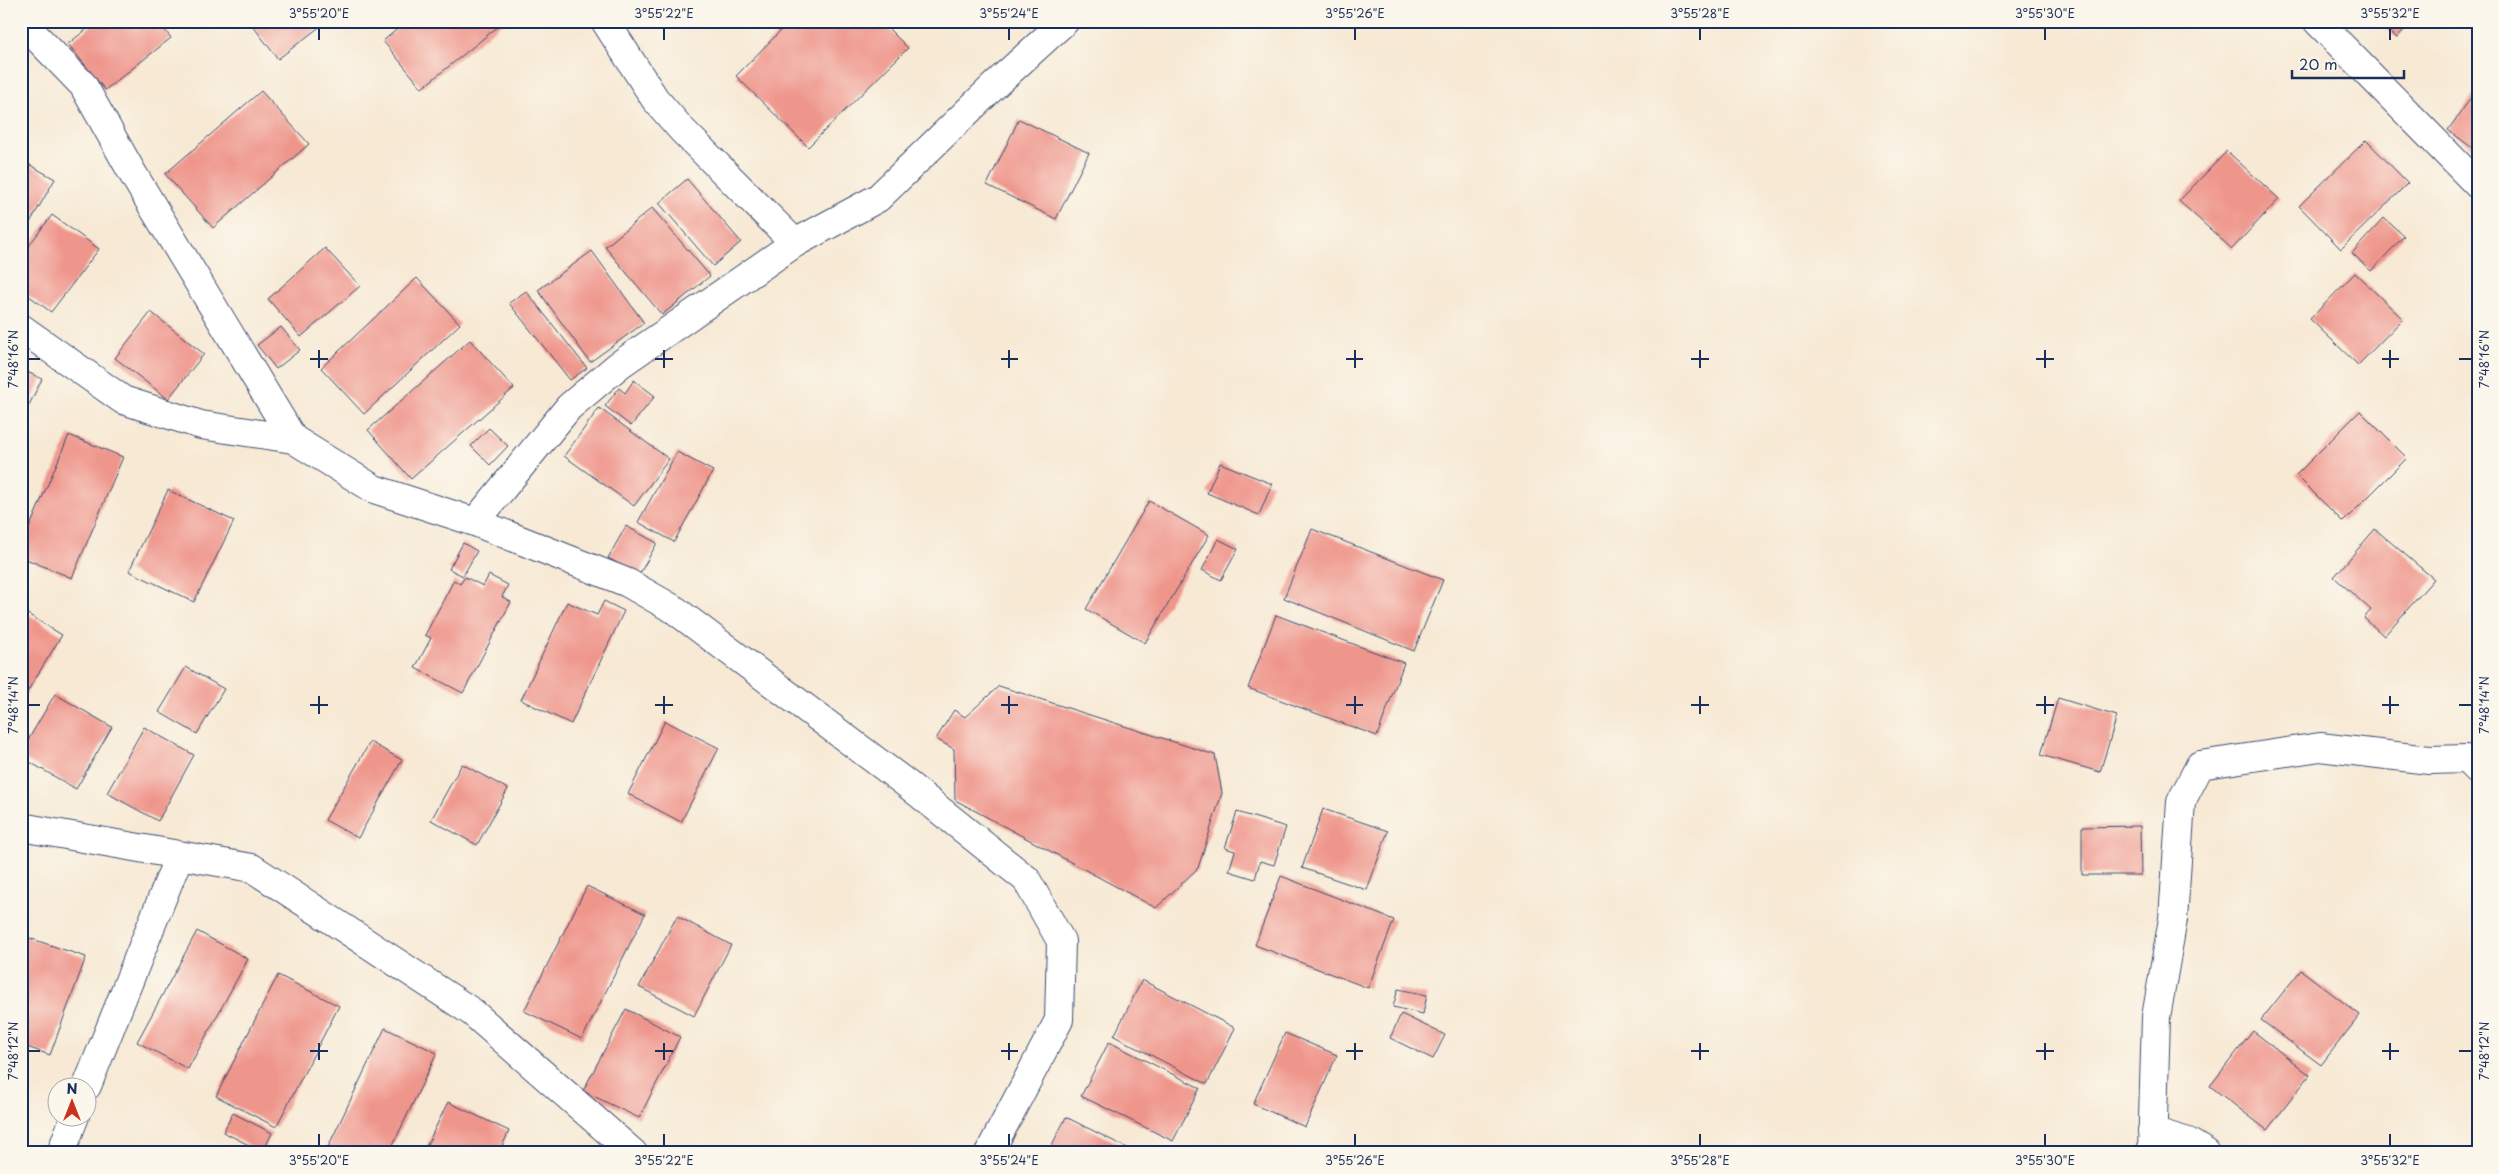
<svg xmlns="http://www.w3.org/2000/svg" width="2499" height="1174" viewBox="0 0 2499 1174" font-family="'Playpen Sans',sans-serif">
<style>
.building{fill:#ef968c}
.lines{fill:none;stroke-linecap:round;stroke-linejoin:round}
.street-casing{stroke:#3c4b70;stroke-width:30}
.street{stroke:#fff;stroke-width:28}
.ticks{fill:none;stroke:#1b2f5e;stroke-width:2}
.neatline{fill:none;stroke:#1b2f5e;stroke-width:2}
.ticks-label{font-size:12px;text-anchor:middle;fill:#1b2f5e}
</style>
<rect width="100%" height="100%" fill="#fbf7ec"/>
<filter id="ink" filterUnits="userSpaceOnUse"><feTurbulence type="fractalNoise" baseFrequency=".02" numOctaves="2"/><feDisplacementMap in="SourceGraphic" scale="10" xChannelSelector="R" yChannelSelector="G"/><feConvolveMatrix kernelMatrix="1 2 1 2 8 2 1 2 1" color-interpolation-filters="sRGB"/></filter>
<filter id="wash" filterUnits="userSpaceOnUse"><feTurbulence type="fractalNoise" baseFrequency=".0096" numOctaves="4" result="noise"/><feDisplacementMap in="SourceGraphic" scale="20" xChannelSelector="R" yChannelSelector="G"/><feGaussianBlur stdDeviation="1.12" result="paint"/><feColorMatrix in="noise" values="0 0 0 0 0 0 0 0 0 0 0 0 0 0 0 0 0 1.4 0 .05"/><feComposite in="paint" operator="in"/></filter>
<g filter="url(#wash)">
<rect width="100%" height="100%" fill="#f7e9d4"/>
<g id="blocks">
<g class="building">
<path d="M97,21H158L171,38L105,90L68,44Z"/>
<path d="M249,21H319L322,25L278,59Z"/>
<path d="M407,21H505L422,88L383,41Z"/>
<path d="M790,21H881L908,48L808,147L736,76Z"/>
<path d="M2378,21H2411L2397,38Z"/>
<path d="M2478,88V152L2448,130Z"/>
<path d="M261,91L309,144L213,228L165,174Z"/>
<path d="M1019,119L1089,153L1056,219L987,185Z"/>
<path d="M2366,140L2408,183L2341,249L2299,206Z"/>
<path d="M2227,151L2279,199L2232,249L2179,201Z"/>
<path d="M21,160L55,179L21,238Z"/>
<path d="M687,179L741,242L713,266L659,203Z"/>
<path d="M652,208L710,276L662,315L605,247Z"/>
<path d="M52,215L99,249L51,312L21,290V256Z"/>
<path d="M2384,218L2404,236L2371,271L2352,253Z"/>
<path d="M325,248L360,286L301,337L268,299Z"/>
<path d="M592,251L644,323L590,362L538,290Z"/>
<path d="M2355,273L2403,319L2358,365L2310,319Z"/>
<path d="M417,278L460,324L364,414L321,368Z"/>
<path d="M526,291L587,368L570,380L509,303Z"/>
<path d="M151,312L204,354L168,399L115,358Z"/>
<path d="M281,327L300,350L276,369L257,345Z"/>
<path d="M470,340L514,388L411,479L368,430Z"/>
<path d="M21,369L42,379L28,407L21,404Z"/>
<path d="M634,380L655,396L631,426L605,406L619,388L625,393Z"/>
<path d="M599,408L669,459L634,506L564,456Z"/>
<path d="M2360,411L2407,458L2343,522L2296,475Z"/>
<path d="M489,428L508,446L490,465L471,446Z"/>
<path d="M69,435L123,457L72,578L21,557V547Z"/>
<path d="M677,452L713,471L674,542L638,522Z"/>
<path d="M1220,463L1272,484L1259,515L1207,493Z"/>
<path d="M168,490L234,521L194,602L129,571Z"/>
<path d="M1149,501L1209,535L1145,643L1086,609Z"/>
<path d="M626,526L657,543L639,575L608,558Z"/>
<path d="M1312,529L1443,580L1414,651L1284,598Z"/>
<path d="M2375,529L2434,579L2384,636L2364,618L2371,610L2334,577Z"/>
<path d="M1218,539L1238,549L1221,580L1202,570Z"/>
<path d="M463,543L477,551L463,576L449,569Z"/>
<path d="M489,575L508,585L502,597L511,602L463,693L415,668L431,638L425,635L454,580L460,584L465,577L483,586Z"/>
<path d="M604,601L624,611L571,724L521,700L567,602L597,615Z"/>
<path d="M21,610L62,635L21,702Z"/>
<path d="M1276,615L1404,663L1377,736L1248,688Z"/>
<path d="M186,667L224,689L197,734L159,712Z"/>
<path d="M999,686L1215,755L1222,793L1198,868L1156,908L955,800L954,749L936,739L954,710L965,717Z"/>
<path d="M55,694L112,727L76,789L21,757V752Z"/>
<path d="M2058,698L2117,716L2100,772L2041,755Z"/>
<path d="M665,721L719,748L681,822L628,794Z"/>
<path d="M144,727L194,755L158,821L107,793Z"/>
<path d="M370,742L402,760L358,838L325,820Z"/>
<path d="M462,764L508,789L477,845L431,820Z"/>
<path d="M1323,809L1388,831L1367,890L1302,868Z"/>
<path d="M1237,812L1286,827L1274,865L1260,861L1255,879L1229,871L1235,851L1225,848Z"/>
<path d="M2140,826L2141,875H2082V827Z"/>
<path d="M1281,876L1394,920L1368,988L1255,945Z"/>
<path d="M587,886L645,914L582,1039L524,1011Z"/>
<path d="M677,916L731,945L694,1016L639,987Z"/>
<path d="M197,931L248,959L188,1069L137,1042Z"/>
<path d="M23,936L86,957L50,1055L21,1045V942Z"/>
<path d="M2301,970L2360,1015L2321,1065L2261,1020Z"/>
<path d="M278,975L339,1006L276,1127L216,1096Z"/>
<path d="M1142,980L1235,1028L1207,1084L1114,1036Z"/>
<path d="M1398,989L1427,995L1423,1014L1393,1007Z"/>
<path d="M626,1009L680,1037L639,1118L583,1091Z"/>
<path d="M1401,1014L1445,1035L1433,1059L1390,1038Z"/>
<path d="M385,1028L437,1053L389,1153H340L328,1147Z"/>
<path d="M2253,1031L2310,1075L2267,1130L2210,1086Z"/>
<path d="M1285,1033L1337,1055L1305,1127L1253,1104Z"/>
<path d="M1109,1042L1200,1088L1173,1141L1081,1096Z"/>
<path d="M448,1102L509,1131L499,1153H423Z"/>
<path d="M233,1113L272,1133L263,1152L223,1132Z"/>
<path d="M1066,1117L1137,1153H1048Z"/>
</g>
</g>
</g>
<g filter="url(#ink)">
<use href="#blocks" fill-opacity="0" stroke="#3c4b70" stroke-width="1"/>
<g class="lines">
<g class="street-casing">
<g id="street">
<path d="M21,21L83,85L133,174L293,439"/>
<path d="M605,21L655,99L682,130L795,243"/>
<path d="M2317,21L2478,185"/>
<path d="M21,328L123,400L201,425L293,439L374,489L475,522L628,583L675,610L907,784L1026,879L1061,941L1059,1020L989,1153"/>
<path d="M475,522L569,407L619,365L795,243L878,198L997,83L1065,21"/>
<path d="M21,827L252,868L472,1012L633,1153"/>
<path d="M87,1086L179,856"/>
<path d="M2152,1131L2188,1142L2206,1153"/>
<path d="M61,1153L75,1116"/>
<path d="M2152,1153L2156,1017L2173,919L2181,802L2200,765L2320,747L2429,760L2466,759L2478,771"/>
</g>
</g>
<use href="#street" class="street"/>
</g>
</g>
<path class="ticks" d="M319,28V40M664,28V40M1009,28V40M1355,28V40M1700,28V40M2045,28V40M2390,28V40M319,350V368M664,350V368M1009,350V368M1355,350V368M1700,350V368M2045,350V368M2390,350V368M28,359H40M310,359H328M655,359H673M1001,359H1018M1346,359H1363M1691,359H1709M2036,359H2054M2382,359H2399M2459,359H2472M319,696V714M664,696V714M1009,696V714M1355,696V714M1700,696V714M2045,696V714M2390,696V714M28,705H40M310,705H328M655,705H673M1001,705H1018M1346,705H1363M1691,705H1709M2036,705H2054M2382,705H2399M2459,705H2472M319,1043V1060M664,1043V1060M1009,1043V1060M1355,1043V1060M1700,1043V1060M2045,1043V1060M2390,1043V1060M28,1051H40M310,1051H328M655,1051H673M1001,1051H1018M1346,1051H1363M1691,1051H1709M2036,1051H2054M2382,1051H2399M2459,1051H2472M319,1134V1146M664,1134V1146M1009,1134V1146M1355,1134V1146M1700,1134V1146M2045,1134V1146M2390,1134V1146"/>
<rect width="2499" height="1174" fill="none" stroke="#fbf7ec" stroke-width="55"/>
<g transform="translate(72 1102)"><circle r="24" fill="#fbf7ec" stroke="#a1a7b3"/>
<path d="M0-4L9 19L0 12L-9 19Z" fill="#c8321e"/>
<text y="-8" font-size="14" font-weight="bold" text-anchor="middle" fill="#1b2f5e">N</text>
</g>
<path d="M2292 70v8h112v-8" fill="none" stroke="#1b2f5e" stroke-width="2.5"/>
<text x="2299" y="70" font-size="15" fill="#1b2f5e" stroke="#fbf7ec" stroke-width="4" paint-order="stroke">20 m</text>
<rect x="28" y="28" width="2444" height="1118" class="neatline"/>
<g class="ticks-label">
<text x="319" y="18">3°55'20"E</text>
<text x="664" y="18">3°55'22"E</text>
<text x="1009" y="18">3°55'24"E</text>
<text x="1355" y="18">3°55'26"E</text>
<text x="1700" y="18">3°55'28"E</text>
<text x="2045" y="18">3°55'30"E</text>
<text x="2390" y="18">3°55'32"E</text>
<text transform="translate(14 359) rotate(-90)" y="4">7°48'16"N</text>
<text transform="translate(2485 359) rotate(-90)" y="4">7°48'16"N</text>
<text transform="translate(14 705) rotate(-90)" y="4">7°48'14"N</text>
<text transform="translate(2485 705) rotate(-90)" y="4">7°48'14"N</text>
<text transform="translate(14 1051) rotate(-90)" y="4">7°48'12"N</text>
<text transform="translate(2485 1051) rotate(-90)" y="4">7°48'12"N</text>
<text x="319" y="1165">3°55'20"E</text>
<text x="664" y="1165">3°55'22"E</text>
<text x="1009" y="1165">3°55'24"E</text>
<text x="1355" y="1165">3°55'26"E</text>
<text x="1700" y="1165">3°55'28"E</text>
<text x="2045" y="1165">3°55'30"E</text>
<text x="2390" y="1165">3°55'32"E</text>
</g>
</svg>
